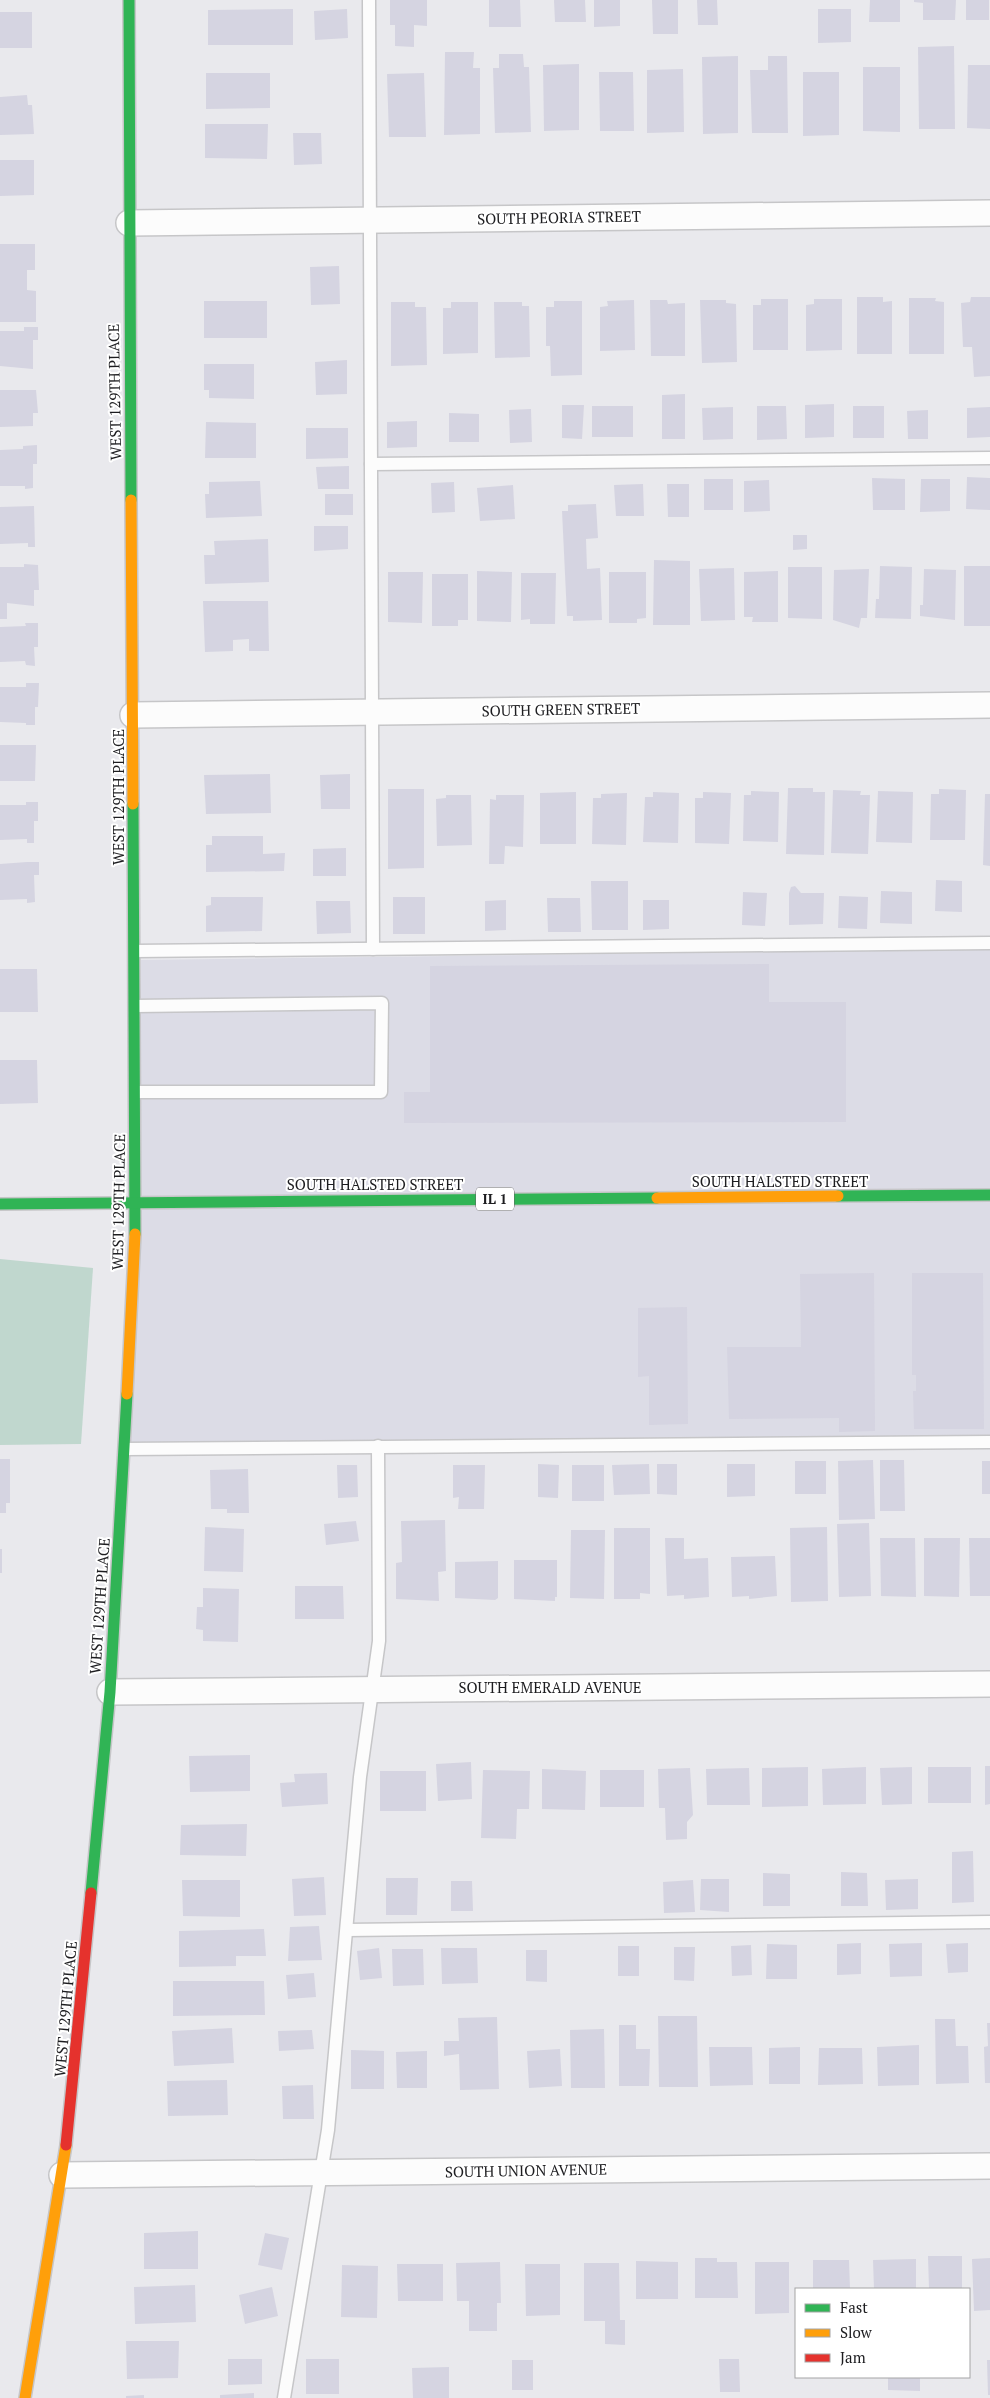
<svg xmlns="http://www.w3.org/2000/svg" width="990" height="2398" viewBox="0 0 990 2398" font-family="'PT Serif',serif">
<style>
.built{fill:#dcdce6}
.green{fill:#c0d7ce}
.building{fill:#d5d4e1}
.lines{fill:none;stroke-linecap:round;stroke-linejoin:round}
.lane-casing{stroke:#c6c6c8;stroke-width:15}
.street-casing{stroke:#c6c6c8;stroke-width:28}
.fast-casing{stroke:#c6c6c8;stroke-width:14}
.slow-casing{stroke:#c6c6c8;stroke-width:14}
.jam-casing{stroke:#c6c6c8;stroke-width:14}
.lane{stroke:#fcfcfc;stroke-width:12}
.street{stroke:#fcfcfc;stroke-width:25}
.fast{stroke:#30b455;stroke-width:11}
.slow{stroke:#ff9f0a;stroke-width:11}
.jam{stroke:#e5322d;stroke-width:11}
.labels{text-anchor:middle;stroke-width:4;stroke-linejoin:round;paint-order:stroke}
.shield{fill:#fff;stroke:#616163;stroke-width:1}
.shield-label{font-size:14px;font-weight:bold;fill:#1d1d20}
.street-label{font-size:15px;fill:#1d1d20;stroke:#fff}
</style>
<rect width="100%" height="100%" fill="#e9e9ed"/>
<path class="built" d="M990,949V1437L129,1444L141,960Z"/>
<path class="green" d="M0,1259L93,1268L81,1444L0,1445Z"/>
<g class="building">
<path d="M390,0H427V26L414,25V47L395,46V25H390Z"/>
<path d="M489,0H520L521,27H489Z"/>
<path d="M554,0H585L586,22H555Z"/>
<path d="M594,0H620V26L594,27Z"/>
<path d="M652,0H678V34H653Z"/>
<path d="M697,0H717L718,25H698Z"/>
<path d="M870,0H900V22H869Z"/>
<path d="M914,0H956L955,20H923V3L914,2Z"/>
<rect x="966" y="0" width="23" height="20"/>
<path d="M293,9V45H208V10Z"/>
<path d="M347,9L348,38L315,40L314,11Z"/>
<path d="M818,9H851V42L818,43Z"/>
<rect x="0" y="12" width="32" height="36"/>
<path d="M954,46L955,129H919L918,47Z"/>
<path d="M445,52H474L473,68H480V134L444,135Z"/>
<path d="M499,54H523L524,67H529L531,132L495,133L493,68H499Z"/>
<path d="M738,56V133L703,134L702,57Z"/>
<path d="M768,56H787L788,133H752L750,70H768Z"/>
<path d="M579,64V130L544,131L543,65Z"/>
<path d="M968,65H990V129L967,128Z"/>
<path d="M863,67H900V132L863,131Z"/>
<path d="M683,69L684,132L647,133V70Z"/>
<path d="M599,72H633L634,131H600Z"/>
<path d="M803,72H839V135L803,136Z"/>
<path d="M206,73H270V108L206,109Z"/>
<path d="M424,73L426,137H389L387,74Z"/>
<path d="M27,95L28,105H32L34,134L0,135V97Z"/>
<path d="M205,124H268L267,159L205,158Z"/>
<path d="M293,133H321L322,164L294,165Z"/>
<path d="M0,160H34V195L0,196Z"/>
<path d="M0,244H35V270H27V290L36,291V322H0Z"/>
<path d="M339,266L340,304L311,305L310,267Z"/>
<path d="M857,297H883V302L892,301V354H857Z"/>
<path d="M971,297H990V376L974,377L972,347H963L961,303L970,302Z"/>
<path d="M909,298H936L935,301L944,302V354H909Z"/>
<path d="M761,299H788V350H753V305H761Z"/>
<path d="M814,299H842V350L806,351V305L814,304Z"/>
<path d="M634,300L635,350L600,351V307L608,306L607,301Z"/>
<path d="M650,300H667L668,304L685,303V356H651Z"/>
<path d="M700,300H726V303L736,304L737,362L702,363Z"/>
<rect x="204" y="301" width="63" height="37"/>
<path d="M554,301H582V375L551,376L550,346H546V307H554Z"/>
<path d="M391,302H415V307H426L427,365L391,366Z"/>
<path d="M451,302H478V353L443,354V308H451Z"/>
<path d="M494,302H522V306H529L530,357L495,358Z"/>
<path d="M24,327H38V340H33V369L0,366V331H24Z"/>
<path d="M347,360V394L316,395L315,362Z"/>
<path d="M204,364H254V399L209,398V390H204Z"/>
<path d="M0,390H36L38,413H33V426L0,427Z"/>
<path d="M685,394V439H662V395Z"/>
<path d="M834,404V437L805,438V405Z"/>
<path d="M562,405H584L582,439L562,438Z"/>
<rect x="592" y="406" width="41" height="31"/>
<path d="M757,406H786L787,439L757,440Z"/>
<rect x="853" y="406" width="31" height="32"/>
<path d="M733,407V439L703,440L702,408Z"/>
<path d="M990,407V437L967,438V408Z"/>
<path d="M531,409L532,442L510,443L509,410Z"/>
<path d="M928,410V439H908L907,411Z"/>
<path d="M449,413L479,414V442H449Z"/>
<path d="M417,421V447L387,448V422Z"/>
<path d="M206,422L256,423V458H205Z"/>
<path d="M306,428H348V458L306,459Z"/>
<path d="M37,445V464H33V488L25,489V486H0V450L23,449V446Z"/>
<path d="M349,466V489H318L316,467Z"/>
<path d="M967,477L990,478V510L966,509Z"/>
<path d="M872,478L905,479V510H873Z"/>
<rect x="704" y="479" width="29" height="31"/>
<path d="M921,479H950V511L920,512Z"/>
<path d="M769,480L770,511L744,512V481Z"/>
<path d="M260,481L262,516L206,518L205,494H209V482Z"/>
<path d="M454,482L455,512L432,513L431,483Z"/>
<path d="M643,484L644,516H616L614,485Z"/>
<path d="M667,484H689V517H668Z"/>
<path d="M513,485L515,519L480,521L477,488Z"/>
<rect x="325" y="494" width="28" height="21"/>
<path d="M596,504L598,538L586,539L587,569L600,568L602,620L573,621V616H567L562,511H568V505Z"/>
<path d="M34,506L35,547H28V543L0,544V507Z"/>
<path d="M314,526H348V549L314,551Z"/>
<path d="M793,535H807V549L793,550Z"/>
<path d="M268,539L269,582L205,584L204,555H215L214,541Z"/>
<path d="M654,560L690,561V625H653Z"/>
<path d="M24,564L38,565L39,590H34V606L7,603V619H0V567H24Z"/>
<path d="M880,566L912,567L911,619L875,618L876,599H879Z"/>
<rect x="964" y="566" width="26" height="60"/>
<path d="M788,567H822V619L788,618Z"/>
<path d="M734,568L735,620L701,621L699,569Z"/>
<path d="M869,569L867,618H861L859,628L833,620L834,570Z"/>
<path d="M924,569L956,570L955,620L920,616V605H923Z"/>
<path d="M477,571L512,572L511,622L477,621Z"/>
<path d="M778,571V622H752L753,617H744V572Z"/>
<path d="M388,572H423L422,623L388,622Z"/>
<path d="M609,572H646V618L637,619V623H609Z"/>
<path d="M521,573H556L555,624H530V619L521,620Z"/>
<path d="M432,574H468V620H458V626H432Z"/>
<path d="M203,601H268L269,651H249V639L233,640V651L205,652Z"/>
<path d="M25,623H38V647H34L35,666L26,665L25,661L0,662V627L26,626Z"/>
<path d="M26,683H39L38,707H35V725H26V723L0,722V687H26Z"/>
<path d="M0,745H36L35,781H0Z"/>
<path d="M270,774L271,813L206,814L204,775Z"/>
<path d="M350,774V809H321L320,775Z"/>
<path d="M788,788H813V792H825L824,855L786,854Z"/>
<path d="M388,789H424V868L388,869Z"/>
<path d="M939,789L966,790L965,840H930L931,794H939Z"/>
<path d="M833,790L861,791L860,795H870L868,854L831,853Z"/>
<path d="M751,791L779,792L778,842L743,841L744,795H751Z"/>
<path d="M878,791L913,792L912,843L876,842Z"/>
<path d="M576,792V844H540V793Z"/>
<path d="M653,792L679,793L678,843L643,842L645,797H653Z"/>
<path d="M703,792L731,793L729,844L695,843V798H703Z"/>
<path d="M627,793L626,845L592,844L593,798H601V794Z"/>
<path d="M985,794H990V866L983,865Z"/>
<path d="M446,795H471L472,845L437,846L436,799L446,798Z"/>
<path d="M496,795H524L523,847L505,846L504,864H489L490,799L496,800Z"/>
<path d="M26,802H38V821H34V843H27V839L0,840V805H26Z"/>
<path d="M212,836H263V854L285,853L284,871L206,872V845H212Z"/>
<path d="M346,848V876H313V849Z"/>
<path d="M27,862H39V875H34L35,902L27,903V899L0,900V864Z"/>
<path d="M936,880L962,881V912L935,911Z"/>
<path d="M591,881H628V930H592Z"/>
<path d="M795,886L801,893H824L823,924L789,925V893L791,887Z"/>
<path d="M881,891L912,892V924L880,923Z"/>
<path d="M743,892L767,893L765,926L742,925Z"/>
<path d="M839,896L868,897L867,929L838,928Z"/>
<path d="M211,897H263L262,931L206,932V906L211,905Z"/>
<rect x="393" y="897" width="32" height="37"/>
<path d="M547,898H580L581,932H548Z"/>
<path d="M506,900V930L485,931V901Z"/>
<path d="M643,900H669V929L643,930Z"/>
<path d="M316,901H350L351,933L317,934Z"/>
<path d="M769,964V1002H846V1122L404,1123V1092H430V966Z"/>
<path d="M0,969H37L38,1012H0Z"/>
<path d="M0,1060H37L38,1103L0,1104Z"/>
<path d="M874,1273L875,1431L839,1432V1418L729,1419L727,1347H801L800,1274Z"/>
<path d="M912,1273H983L984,1429H914L913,1391H916V1375H912Z"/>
<path d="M687,1307L688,1424L649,1425V1376L638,1377V1308Z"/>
<path d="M0,1459H10V1503H6V1513H0Z"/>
<path d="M873,1460L875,1519L839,1520L838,1461Z"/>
<path d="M880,1460H904L905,1511H880Z"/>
<rect x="795" y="1461" width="31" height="33"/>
<rect x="982" y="1461" width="8" height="33"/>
<path d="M538,1464L559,1465L558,1498L538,1497Z"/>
<path d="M649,1464L650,1494L614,1495L612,1465Z"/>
<path d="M657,1464H677V1495L657,1494Z"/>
<path d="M727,1464H755V1496L727,1497Z"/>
<path d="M337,1465H357L358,1497L338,1498Z"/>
<path d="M453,1465H485L484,1509H458L459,1497L453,1498Z"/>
<rect x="572" y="1465" width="32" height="36"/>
<path d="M248,1469L249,1513H227V1509H211L210,1470Z"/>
<path d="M445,1520L446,1571L438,1572L439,1601L396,1599V1563L402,1562L401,1521Z"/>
<path d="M356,1521L359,1541L326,1545L324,1524Z"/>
<path d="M869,1523L871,1596L839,1597L837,1524Z"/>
<path d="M205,1527L244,1529L243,1572L204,1571Z"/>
<path d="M827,1527L828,1601L791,1602L790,1528Z"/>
<path d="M614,1528H650V1594L640,1593V1599H614Z"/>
<path d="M571,1530H605L604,1599L570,1598Z"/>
<path d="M665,1538H684V1559L708,1558L709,1597L684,1599V1595L667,1596Z"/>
<path d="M880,1538H915L916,1597L881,1596Z"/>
<path d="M924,1538H960L959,1597L924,1596Z"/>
<path d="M969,1538H990V1596H970Z"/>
<rect x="0" y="1549" width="2" height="24"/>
<path d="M775,1556L777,1596L749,1599V1596L732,1597L731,1557Z"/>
<path d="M514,1560H557V1597H555V1601L514,1599Z"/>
<path d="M498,1561V1598L495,1600L455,1598V1562Z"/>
<path d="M295,1586H343L344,1619H295Z"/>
<path d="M203,1588L239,1589L238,1642L203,1641V1630L196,1629L197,1607H203Z"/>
<path d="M250,1755V1791L190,1792L189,1756Z"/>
<path d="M471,1762L472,1799L438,1801L436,1764Z"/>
<path d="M985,1766H990V1804L985,1805Z"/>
<path d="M808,1767V1806L762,1807V1768Z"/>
<path d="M866,1767V1804L823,1805L822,1769Z"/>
<path d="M912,1767V1804L882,1805L880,1768Z"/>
<rect x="928" y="1767" width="43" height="36"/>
<path d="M690,1768L693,1815L687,1822V1839L666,1840L665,1808H659L658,1769Z"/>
<path d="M749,1768L750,1805H707L706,1769Z"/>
<path d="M542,1769L586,1771L585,1810L542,1809Z"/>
<path d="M483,1770L530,1771L529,1809H517L516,1839L481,1838Z"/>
<rect x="600" y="1770" width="44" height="37"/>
<rect x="380" y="1771" width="46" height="40"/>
<path d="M327,1773L328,1804L282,1807L280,1783L295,1782L294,1774Z"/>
<path d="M247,1824L246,1856L180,1855L181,1825Z"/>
<path d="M973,1851L974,1902L952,1903V1852Z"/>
<path d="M841,1872L867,1873L868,1906H841Z"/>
<path d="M763,1873L790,1874V1906H763Z"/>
<path d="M324,1877L326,1915L294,1916L292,1879Z"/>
<path d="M386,1878H418L417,1915H386Z"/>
<path d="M701,1879H729V1912L700,1910Z"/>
<path d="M918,1879V1909L886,1910L885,1880Z"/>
<path d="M182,1880H240V1917L183,1916Z"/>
<path d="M693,1880L695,1912L664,1913L663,1882Z"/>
<path d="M451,1881H472L473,1911H451Z"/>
<path d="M319,1926L322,1960L288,1961L290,1927Z"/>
<path d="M264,1929L266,1956H236V1966L179,1967V1931Z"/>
<path d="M861,1943V1974L837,1975V1944Z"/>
<path d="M922,1943V1976L890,1977L889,1944Z"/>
<path d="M968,1943V1972L948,1973L946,1944Z"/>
<path d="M767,1944L797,1945V1979H766Z"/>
<path d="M751,1945L752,1975L732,1976L731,1946Z"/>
<rect x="618" y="1946" width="21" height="30"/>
<path d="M674,1947H695L694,1981L674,1980Z"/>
<path d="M379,1948L382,1978L360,1980L357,1951Z"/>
<path d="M441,1948H477L478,1983L442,1984Z"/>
<path d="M392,1949H423L424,1985L393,1986Z"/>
<path d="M526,1950H547V1982L526,1981Z"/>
<path d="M314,1973L316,1997L288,1999L286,1975Z"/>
<path d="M173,1981H264L265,2015L173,2016Z"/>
<path d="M658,2016H697L698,2087H659Z"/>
<path d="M497,2017L499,2089L460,2090L459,2054L444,2056V2041H459L458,2018Z"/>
<path d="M935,2019H955L956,2046H968L969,2083L936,2084Z"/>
<path d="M987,2023H990V2083H985L984,2047L988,2046Z"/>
<path d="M619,2025H636V2049H650L649,2086H619Z"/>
<path d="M232,2028L234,2063L174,2066L172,2031Z"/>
<path d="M604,2029L605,2088H571L570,2030Z"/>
<path d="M312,2030L314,2049L279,2051L278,2031Z"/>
<path d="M919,2045V2085L878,2086L877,2047Z"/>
<path d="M709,2047H752L753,2085L710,2086Z"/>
<path d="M800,2047V2084H769V2048Z"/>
<path d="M819,2048H862L863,2084L818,2085Z"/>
<path d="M560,2049L562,2086L529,2088L527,2051Z"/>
<path d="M351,2050L384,2051V2089H351Z"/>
<path d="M427,2051V2088H397L396,2052Z"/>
<path d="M227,2080L228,2115L168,2116L167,2081Z"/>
<path d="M313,2085L314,2119H283L282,2086Z"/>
<path d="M198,2231V2269H144V2233Z"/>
<path d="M265,2233L289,2238L282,2270L258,2265Z"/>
<path d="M928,2256H962V2289H929Z"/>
<path d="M695,2258H717V2262H737L738,2298H695Z"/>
<path d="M990,2258V2310L974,2311L972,2259Z"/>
<path d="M916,2259V2289H874L873,2260Z"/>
<path d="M813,2260H849L850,2289H813Z"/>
<path d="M636,2261L678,2262V2299H636Z"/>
<path d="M500,2262L501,2303H497V2331H469V2301H457L456,2263Z"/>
<path d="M755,2262H789V2313L755,2314Z"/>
<path d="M584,2263H619L620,2320H625V2345L605,2344V2321H584Z"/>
<path d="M397,2264H443V2301H398Z"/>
<path d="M525,2264H560V2315L526,2316Z"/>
<path d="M342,2265L378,2266L377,2318L341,2317Z"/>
<path d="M195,2285L196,2322L135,2324L134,2287Z"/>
<path d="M272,2287L278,2316L245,2324L239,2295Z"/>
<path d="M126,2341H179L178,2378L127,2379Z"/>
<path d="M228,2359H262V2384L228,2385Z"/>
<rect x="306" y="2359" width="33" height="35"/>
<path d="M719,2359H739L740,2392H720Z"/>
<rect x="512" y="2360" width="21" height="30"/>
<path d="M987,2360H990V2395H988Z"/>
<path d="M449,2367V2398H413L412,2368Z"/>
<path d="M888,2377H920V2391L888,2390Z"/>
<path d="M254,2393V2398H220V2395Z"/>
<path d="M144,2395V2398H126V2396Z"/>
</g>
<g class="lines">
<g class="lane-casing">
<g id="lane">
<path d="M369,0L373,949"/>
<path d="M371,464L990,458"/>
<path d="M135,951L990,943"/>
<path d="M135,1006L382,1003L381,1092H136"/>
<path d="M125,1449L990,1442"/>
<path d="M347,1930L990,1922"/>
<path d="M284,2398L328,2130L360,1777L379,1641L378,1446"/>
</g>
</g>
<g class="street-casing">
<g id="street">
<path d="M129,223L990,213"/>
<path d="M133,715L990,705"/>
<path d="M110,1692L990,1684"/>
<path d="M62,2175L990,2166"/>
</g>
</g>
<g class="fast-casing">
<g id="fast">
<path d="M129,0L131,500"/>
<path d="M133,804L135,1234"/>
<path d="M838,1196L990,1195"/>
<path d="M0,1204L657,1198"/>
<path d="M91,1893L110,1692L127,1394"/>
</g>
</g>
<g class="slow-casing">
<g id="slow">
<path d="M131,500L133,804"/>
<path d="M657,1198L838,1196"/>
<path d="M127,1394L135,1234"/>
<path d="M25,2398L66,2145"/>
</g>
</g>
<g class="jam-casing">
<path id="jam" d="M66,2145L91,1893"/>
</g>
<use href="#lane" class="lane"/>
<use href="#street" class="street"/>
<use href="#fast" class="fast"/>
<use href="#slow" class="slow"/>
<use href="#jam" class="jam"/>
</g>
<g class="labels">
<rect class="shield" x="476" y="1187.5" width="38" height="23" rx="4"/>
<g class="shield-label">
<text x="495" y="1204">IL 1</text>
</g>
<g class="street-label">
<text transform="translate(559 218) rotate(-1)" y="5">SOUTH PEORIA STREET</text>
<text transform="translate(115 392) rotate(-91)" y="5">WEST 129TH PLACE</text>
<text transform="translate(561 710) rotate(-1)" y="5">SOUTH GREEN STREET</text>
<text transform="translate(119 797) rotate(-90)" y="5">WEST 129TH PLACE</text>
<text x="780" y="1187">SOUTH HALSTED STREET</text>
<text x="375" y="1190">SOUTH HALSTED STREET</text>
<text transform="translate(119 1202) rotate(-89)" y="5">WEST 129TH PLACE</text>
<text transform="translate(100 1606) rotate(-86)" y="5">WEST 129TH PLACE</text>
<text x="550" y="1693">SOUTH EMERALD AVENUE</text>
<text transform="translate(66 2009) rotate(-85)" y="5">WEST 129TH PLACE</text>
<text transform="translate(526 2171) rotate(-1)" y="5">SOUTH UNION AVENUE</text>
</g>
</g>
<rect x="795" y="2288" width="175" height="90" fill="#ffffff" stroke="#a5a5a6"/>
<rect x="805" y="2304" width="25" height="8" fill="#30b455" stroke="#a5a5a6"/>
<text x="840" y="2313" font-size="15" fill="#1d1d20">Fast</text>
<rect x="805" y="2329" width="25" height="8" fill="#ff9f0a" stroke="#a5a5a6"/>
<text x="840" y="2338" font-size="15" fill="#1d1d20">Slow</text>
<rect x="805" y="2354" width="25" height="8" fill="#e5322d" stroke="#a5a5a6"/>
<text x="840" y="2363" font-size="15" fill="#1d1d20">Jam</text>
</svg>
